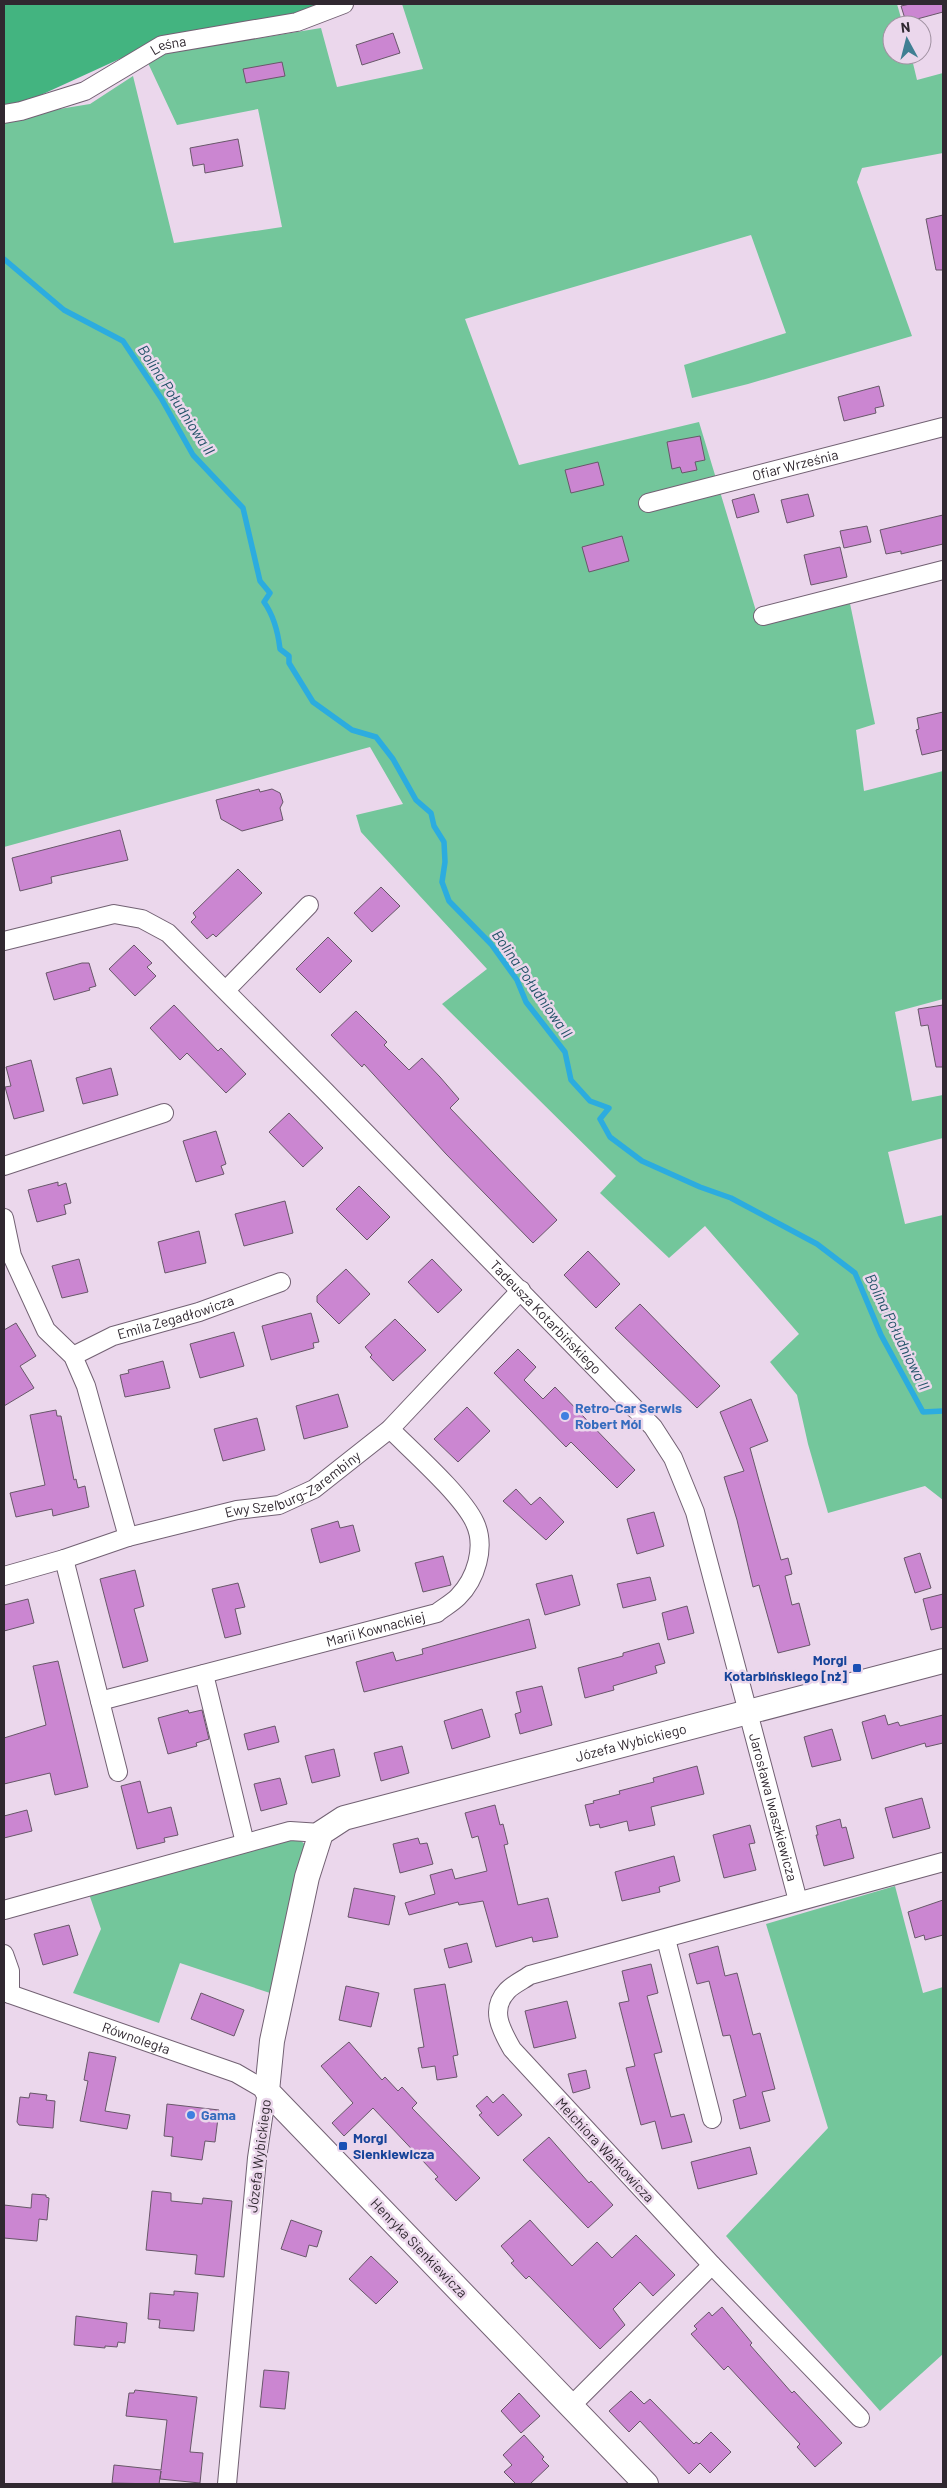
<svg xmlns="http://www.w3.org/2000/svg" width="947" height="2488" viewBox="0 0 947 2488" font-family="Barlow,sans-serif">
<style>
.green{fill:#73c69b}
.forest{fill:#43b480}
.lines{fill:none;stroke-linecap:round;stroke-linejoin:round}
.stream{stroke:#2cacdf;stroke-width:5.5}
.building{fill:#cb86d1;stroke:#685769}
.street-casing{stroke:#726173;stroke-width:20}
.secondary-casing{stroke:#726173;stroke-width:26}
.street{stroke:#fff;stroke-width:18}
.secondary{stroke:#fff;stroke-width:24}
.shop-dot{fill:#3f7fe0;stroke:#ebd7ec;stroke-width:2}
.transit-dot{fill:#1a4fb4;stroke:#ebd7ec;stroke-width:2}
.labels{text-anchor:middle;stroke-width:5;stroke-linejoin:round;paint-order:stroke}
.street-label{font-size:14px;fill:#302830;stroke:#ebd7ec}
.shop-label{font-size:14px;font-weight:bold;fill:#366cbe;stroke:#ebd7ec;text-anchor:start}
.transit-label{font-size:14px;font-weight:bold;fill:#164399;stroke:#ebd7ec;text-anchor:end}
.water-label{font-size:15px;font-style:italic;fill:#225368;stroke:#ebd7ec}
</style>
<rect width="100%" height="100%" fill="#ebd7ec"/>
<g class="green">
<path d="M402,4H897L903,25H892V55H911L917,80L943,73V153L862,168L857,182L912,336L748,384L692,398L684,365L786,333L751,235L465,319L519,465L699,422L756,611L847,589L875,724L856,730L864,791L943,771V999L895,1012L912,1101L943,1095V1138L888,1152L905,1224L943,1215V1500L925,1486L828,1513L808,1444L797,1395L770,1362L799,1334L705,1226L669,1258L600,1193L616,1176L442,1004L487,969L361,832L356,815L403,804L370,747L4,847V118L90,104L133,76L174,243L282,227L258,109L177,125L148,63L167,53L321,28L337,87L423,69Z"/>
<path d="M295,1836L307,1846L270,1993L180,1963L159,2023L73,1993L101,1929L88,1891Z"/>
<path d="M895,1886L923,1993L943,1987V2354L880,2411L726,2236L828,2128L766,1924Z"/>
</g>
<path class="forest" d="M4,4H326L298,15L161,40L19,105L4,108Z"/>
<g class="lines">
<path class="stream" d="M4,259L64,310L123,341L161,398L193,455L243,508L260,581L270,593L264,602C274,616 278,632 280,649L289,656V663L313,702L352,730L376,737L393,759L416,800L431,813L434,826L444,842L445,862L442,882L449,901L491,944L517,980L526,1002L565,1052L571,1080L590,1101L609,1108L600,1119L610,1137L642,1161L700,1187L731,1198L817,1244L855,1273L881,1335L923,1412L943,1411"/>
</g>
<g class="building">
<path d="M910,4H943V12L906,22L901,6Z"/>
<path d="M393,33L400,53L362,65L356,45Z"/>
<path d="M282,62L285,76L246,83L243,69Z"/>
<path d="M238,139L243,166L205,173L204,164L193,166L190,148Z"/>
<path d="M943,215V270H936L926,219Z"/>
<path d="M879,386L884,406L875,408L876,413L844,421L838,397Z"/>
<path d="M700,436L705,460L695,462L697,470L682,473L680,467L672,469L667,442Z"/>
<path d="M598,462L604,485L571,493L565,470Z"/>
<path d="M754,494L759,512L737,518L732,500Z"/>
<path d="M808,494L814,516L787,523L781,500Z"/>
<path d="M943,515V544L901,554V551L886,554L880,530Z"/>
<path d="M867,526L871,542L844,548L840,531Z"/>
<path d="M622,536L629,561L589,572L582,547Z"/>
<path d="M840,547L847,577L811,585L804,555Z"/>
<path d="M943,712V750L922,755L916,730L919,729L917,718Z"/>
<path d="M259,789L260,792L272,789L280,793L283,802L280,808L283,820L242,831L221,819L216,800Z"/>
<path d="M120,830L128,860L51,877L52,883L20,891L12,858Z"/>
<path d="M238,869L262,893L216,937L213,934L207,939L191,922L196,917L193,913Z"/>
<path d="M381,887L400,906L372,932L354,913Z"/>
<path d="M328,937L352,961L320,993L296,969Z"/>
<path d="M134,945L152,963L147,967L156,976L135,996L109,969Z"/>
<path d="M82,963H89L96,986L89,988L90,990L54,1000L46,973Z"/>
<path d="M174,1005L218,1051L221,1048L246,1074L226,1093L187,1053L180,1060L150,1028Z"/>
<path d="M943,1005V1067H936L928,1025L921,1026L918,1009Z"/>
<path d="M356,1011L387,1042L384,1045L409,1070L422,1058L440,1077L459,1099L450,1108L557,1220L533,1243L446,1154L364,1064L362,1067L331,1035Z"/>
<path d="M31,1060L44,1111L14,1119L5,1087L11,1086L6,1067Z"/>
<path d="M111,1068L118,1095L83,1104L76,1078Z"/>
<path d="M289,1113L323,1148L303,1167L269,1132Z"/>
<path d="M216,1131L226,1164L221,1166L224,1174L196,1182L183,1141Z"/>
<path d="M58,1182V1186L66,1183L71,1203L64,1205L66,1214L37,1222L28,1190Z"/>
<path d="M359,1186L390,1217L367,1240L336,1209Z"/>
<path d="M285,1201L293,1233L244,1246L235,1214Z"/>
<path d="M199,1231L206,1263L165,1273L158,1242Z"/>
<path d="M588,1251L620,1284L596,1308L564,1275Z"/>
<path d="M79,1259L88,1292L62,1298L52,1266Z"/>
<path d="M432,1259L462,1290L438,1313L408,1282Z"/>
<path d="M346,1269L370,1294L339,1324L317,1302V1296Z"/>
<path d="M640,1304L720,1386L697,1408L615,1328Z"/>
<path d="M311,1313L319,1342L313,1343L314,1348L271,1360L262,1326Z"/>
<path d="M395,1319L426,1350L393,1381L370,1357L372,1355L365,1347Z"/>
<path d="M16,1323L36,1356L20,1366L34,1388L4,1406V1330Z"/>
<path d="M234,1332L244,1366L200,1378L190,1344Z"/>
<path d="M518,1349L536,1367L524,1380L543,1399L555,1387L635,1470L617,1488L571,1442L566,1447L494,1373Z"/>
<path d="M163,1361L170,1388L125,1397L120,1375L129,1373L128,1370Z"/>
<path d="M338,1394L348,1427L304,1439L296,1406Z"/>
<path d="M751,1399L768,1441L750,1448L781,1560L788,1558L792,1574L785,1576L792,1605L799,1603L810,1645L778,1653L759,1585L753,1587L737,1520L724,1477L744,1471L720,1412Z"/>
<path d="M467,1407L490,1431L458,1462L434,1439Z"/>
<path d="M56,1410L57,1416H61L74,1480L76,1479L78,1488L85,1486L89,1507L53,1516L52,1509L16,1517L10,1493L45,1485L30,1415Z"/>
<path d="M257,1418L265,1450L223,1461L214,1429Z"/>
<path d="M516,1489L531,1505L540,1497L564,1522L546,1540L503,1501Z"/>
<path d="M654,1512L664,1546L637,1554L627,1519Z"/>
<path d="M338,1521L340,1528L353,1525L360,1551L320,1563L311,1529Z"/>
<path d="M920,1553L931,1588L915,1593L904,1558Z"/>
<path d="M443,1556L451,1585L423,1592L415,1563Z"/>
<path d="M135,1570L144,1606L134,1609L148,1661L123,1668L100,1579Z"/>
<path d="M572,1575L580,1605L545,1615L536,1584Z"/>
<path d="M650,1577L656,1600L623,1608L617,1584Z"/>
<path d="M238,1583L245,1607L235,1609L241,1634L225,1638L212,1589Z"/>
<path d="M943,1594V1627L931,1630L923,1599Z"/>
<path d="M28,1599L34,1623L4,1631V1605Z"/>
<path d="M687,1606L694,1633L668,1640L662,1613Z"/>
<path d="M529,1619L536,1648L364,1692L356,1662L393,1652L396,1661L423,1654L422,1649Z"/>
<path d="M659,1643L665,1663L655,1666L657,1673L613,1686L614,1690L585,1698L578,1668L623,1656V1653Z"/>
<path d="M58,1661L88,1787L55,1795L50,1773L4,1784V1738L46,1725L33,1666Z"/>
<path d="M542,1686L552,1725L520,1734L515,1714L521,1712L516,1692Z"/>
<path d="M482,1709L490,1737L452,1749L444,1721Z"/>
<path d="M188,1710L189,1713L202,1710L209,1739L196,1743L197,1746L168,1754L158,1718Z"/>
<path d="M885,1715L888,1725L898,1722L900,1726L943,1715V1743L926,1747L925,1743L872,1759L862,1722Z"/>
<path d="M275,1726L279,1742L248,1750L244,1734Z"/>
<path d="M832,1729L841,1760L812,1767L804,1737Z"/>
<path d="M402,1746L409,1773L381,1781L374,1753Z"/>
<path d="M334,1749L340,1776L312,1783L305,1756Z"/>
<path d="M697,1766L704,1794L651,1807L655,1825L629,1831L627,1821L600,1828L599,1824L590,1826L585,1805L594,1803L593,1801L620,1794L619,1791L654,1782L653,1778Z"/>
<path d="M280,1778L287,1804L261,1811L254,1784Z"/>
<path d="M140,1781L148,1813L171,1807L178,1835L164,1838L165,1842L137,1849L121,1786Z"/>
<path d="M922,1798L930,1828L893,1838L885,1808Z"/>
<path d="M495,1805L500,1825L503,1824L508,1844L504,1845L518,1905L548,1898L558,1937L533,1942L532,1937L496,1947L483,1901L459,1905L458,1902L409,1915L405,1903L435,1894L430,1875L452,1869L455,1879L487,1871L478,1836L472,1838L465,1813Z"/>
<path d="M27,1810L32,1831L4,1838V1816Z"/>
<path d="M840,1819L842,1828L846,1827L854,1858L824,1866L816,1835H818L816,1826Z"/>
<path d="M750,1825L755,1843L749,1844L756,1870L724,1878L713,1835Z"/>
<path d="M418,1838L420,1844L427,1843L433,1864L400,1873L393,1844Z"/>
<path d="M674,1856L680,1881L659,1887L660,1892L622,1901L615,1872Z"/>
<path d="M354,1888L395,1896L389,1925L348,1917Z"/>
<path d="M943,1900V1935L925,1940L924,1935L915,1938L908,1912Z"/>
<path d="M69,1925L78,1955L43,1965L34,1934Z"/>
<path d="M467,1943L472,1962L449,1968L444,1949Z"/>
<path d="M718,1946L725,1976L737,1973L753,2035L760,2033L775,2089L762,2092L770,2121L740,2129L733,2100L746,2096L730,2035L723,2036L709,1981L697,1984L689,1954Z"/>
<path d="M651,1964L658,1993L647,1996L662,2052L654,2054L671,2117L684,2114L692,2142L662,2149L655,2121L641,2125L626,2068L635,2066L619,2003L629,2001L622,1971Z"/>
<path d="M445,1984L458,2055L453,2056L457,2077L437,2080L435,2066L422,2068L418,2048L424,2047L414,1989Z"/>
<path d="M346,1986L379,1993L371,2027L339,2020Z"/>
<path d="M201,1993L244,2010L234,2036L191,2019Z"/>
<path d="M567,2001L576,2038L534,2048L525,2011Z"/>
<path d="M349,2042L382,2080L385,2077L398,2091L402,2087L417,2103L412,2108L480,2178L456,2201L435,2179L438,2177L373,2108L344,2136L332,2123L353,2103L321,2066Z"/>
<path d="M89,2052L116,2057L105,2111L130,2115L127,2129L80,2121L88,2081L84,2080Z"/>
<path d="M586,2070L590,2088L573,2093L568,2074Z"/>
<path d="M30,2093L47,2095L46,2100L55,2101L53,2128L19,2125L17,2122L20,2097L29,2098Z"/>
<path d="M503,2094L522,2115L498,2136L479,2115L482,2113L476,2106L487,2096L493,2103Z"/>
<path d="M167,2104L219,2110L215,2142L205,2141L202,2160L171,2156L173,2137L164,2136Z"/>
<path d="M549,2137L589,2183L591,2181L613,2205L588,2228L523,2160Z"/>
<path d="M750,2147L757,2174L698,2189L691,2162Z"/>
<path d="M152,2191L171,2193V2201L202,2204L203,2198L232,2201L224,2277L195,2274L197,2255L146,2250Z"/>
<path d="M32,2194L46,2195V2197L49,2198L47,2220L39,2219L37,2241L4,2238V2205L31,2208Z"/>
<path d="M291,2220L322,2231L317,2247L309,2245L306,2257L281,2249Z"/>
<path d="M530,2220L572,2266L597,2242L612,2258L636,2235L675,2275L653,2296L640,2282L613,2309L625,2325L600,2349L529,2276L526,2279L511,2263L514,2261L501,2246Z"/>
<path d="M371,2256L398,2282L376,2304L349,2279Z"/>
<path d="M174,2291L198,2293L194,2331L159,2328L160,2320L148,2319L150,2293L174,2295Z"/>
<path d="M722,2307L752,2343L750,2345L792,2393L794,2391L842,2443L815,2467L797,2447L800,2444L728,2366L724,2370L691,2334L697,2329L694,2326L709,2312L712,2316Z"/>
<path d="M76,2316L127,2323L125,2343L118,2342L117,2347L105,2346V2348L74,2345Z"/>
<path d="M264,2370L289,2372L285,2409L260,2407Z"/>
<path d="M135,2390L197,2397L190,2452L203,2453L200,2483L160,2479L161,2471L159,2484L112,2483L114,2465L161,2470L167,2420L126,2416L129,2393H134Z"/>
<path d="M631,2391L644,2404L650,2399L694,2444L696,2442L699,2444L711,2432L731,2452L710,2473L700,2463L689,2474L640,2421L629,2432L609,2411Z"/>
<path d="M519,2393L540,2416L521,2433L501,2411Z"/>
<path d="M524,2435L544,2457L542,2459L549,2466L530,2484H516L504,2472L512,2465L503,2455Z"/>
</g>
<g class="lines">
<g class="street-casing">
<g id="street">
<path id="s1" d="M4,114L21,111L85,91L162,45L297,22L344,4"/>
<path id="s2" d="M648,503L943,427"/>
<path d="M763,616L943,570"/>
<path id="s3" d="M4,941L114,914L142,919L168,933L324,1090L653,1427L673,1458L695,1512L798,1901"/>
<path d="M226,990L309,905"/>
<path d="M4,1166L164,1113"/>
<path d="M4,1218L12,1256L46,1330L73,1356L86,1386L128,1537"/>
<path id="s4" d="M73,1356L113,1336L199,1312L281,1282"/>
<path d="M64,1559L118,1772"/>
<path id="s5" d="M4,1576L64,1559L128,1537L237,1510L279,1505L314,1489L390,1429L521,1290"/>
<path d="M204,1674L245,1843"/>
<path id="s6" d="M100,1701L437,1613C443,1608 452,1603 458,1597C476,1579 486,1547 475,1523C463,1496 412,1451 390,1429"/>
<path d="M4,1910L290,1831L321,1833"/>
<path d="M666,1939L712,2119"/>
<path d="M4,1954L10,1971V1994"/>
<path id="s7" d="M4,1992L236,2073L267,2091L257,2158L227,2484"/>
<path d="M571,2406L712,2265"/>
<path d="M860,2418L712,2265L512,2049C502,2031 489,2010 507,1991C512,1985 523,1980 530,1975L943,1862"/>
</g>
</g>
<g class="secondary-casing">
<g id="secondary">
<path id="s8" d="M646,2484L267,2091L272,2041L307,1877L321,1833L344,1818L943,1661"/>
</g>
</g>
<use href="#street" class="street"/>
<use href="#secondary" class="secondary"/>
</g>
<g class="shop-dot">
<circle cx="565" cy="1416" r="5"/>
<circle cx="191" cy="2115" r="5"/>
</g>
<g class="transit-dot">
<rect x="852" y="1663" width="10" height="10" rx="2.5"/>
<rect x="338" y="2141" width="10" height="10" rx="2.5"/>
</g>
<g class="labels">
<g class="street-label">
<text dy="5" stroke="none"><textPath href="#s1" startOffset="180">Leśna</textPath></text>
<text dy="5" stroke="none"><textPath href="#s2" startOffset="152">Ofiar Września</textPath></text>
<text dy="5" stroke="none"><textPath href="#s4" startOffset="110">Emila Zegadłowicza</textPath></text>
<text dy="5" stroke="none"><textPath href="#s3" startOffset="710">Tadeusza Kotarbińskiego</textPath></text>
<text dy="5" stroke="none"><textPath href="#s5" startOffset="305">Ewy Szelburg-Zarembiny</textPath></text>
<text dy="5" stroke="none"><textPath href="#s6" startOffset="285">Marii Kownackiej</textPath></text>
<text dy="5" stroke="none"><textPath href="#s8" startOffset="1134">Józefa Wybickiego</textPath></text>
<text dy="5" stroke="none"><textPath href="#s3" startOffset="1264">Jarosława Iwaszkiewicza</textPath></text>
<text dy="5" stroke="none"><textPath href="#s7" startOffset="140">Równoległa</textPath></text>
<text transform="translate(605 2150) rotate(47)" y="5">Melchiora Wańkowicza</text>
<text transform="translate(259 2156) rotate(-83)" y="5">Józefa Wybickiego</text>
<text transform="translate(419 2248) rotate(46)" y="5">Henryka Sienkiewicza</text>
</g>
<g class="shop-label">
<text x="575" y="1413">Retro-Car Serwis<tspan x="575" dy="16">Robert Mól</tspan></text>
<text x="201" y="2120">Gama</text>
</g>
<g class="transit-label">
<text x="847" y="1665">Morgi<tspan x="847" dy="16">Kotarbińskiego [nż]</tspan></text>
<text x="353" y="2143" text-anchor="start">Morgi<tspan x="353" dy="16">Sienkiewicza</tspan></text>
</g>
<g class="water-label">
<text transform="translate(176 400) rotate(57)" y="5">Bolina Południowa II</text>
<text transform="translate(532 984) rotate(55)" y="5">Bolina Południowa II</text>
<text transform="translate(897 1332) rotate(64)" y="5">Bolina Południowa II</text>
</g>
</g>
<rect width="947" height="2488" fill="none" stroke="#302830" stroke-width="10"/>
<g transform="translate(907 40) rotate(353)"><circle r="24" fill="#ebd7ec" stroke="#a091a1"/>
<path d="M0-4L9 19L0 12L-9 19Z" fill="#407f93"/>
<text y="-8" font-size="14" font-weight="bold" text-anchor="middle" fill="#302830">N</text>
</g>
</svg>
